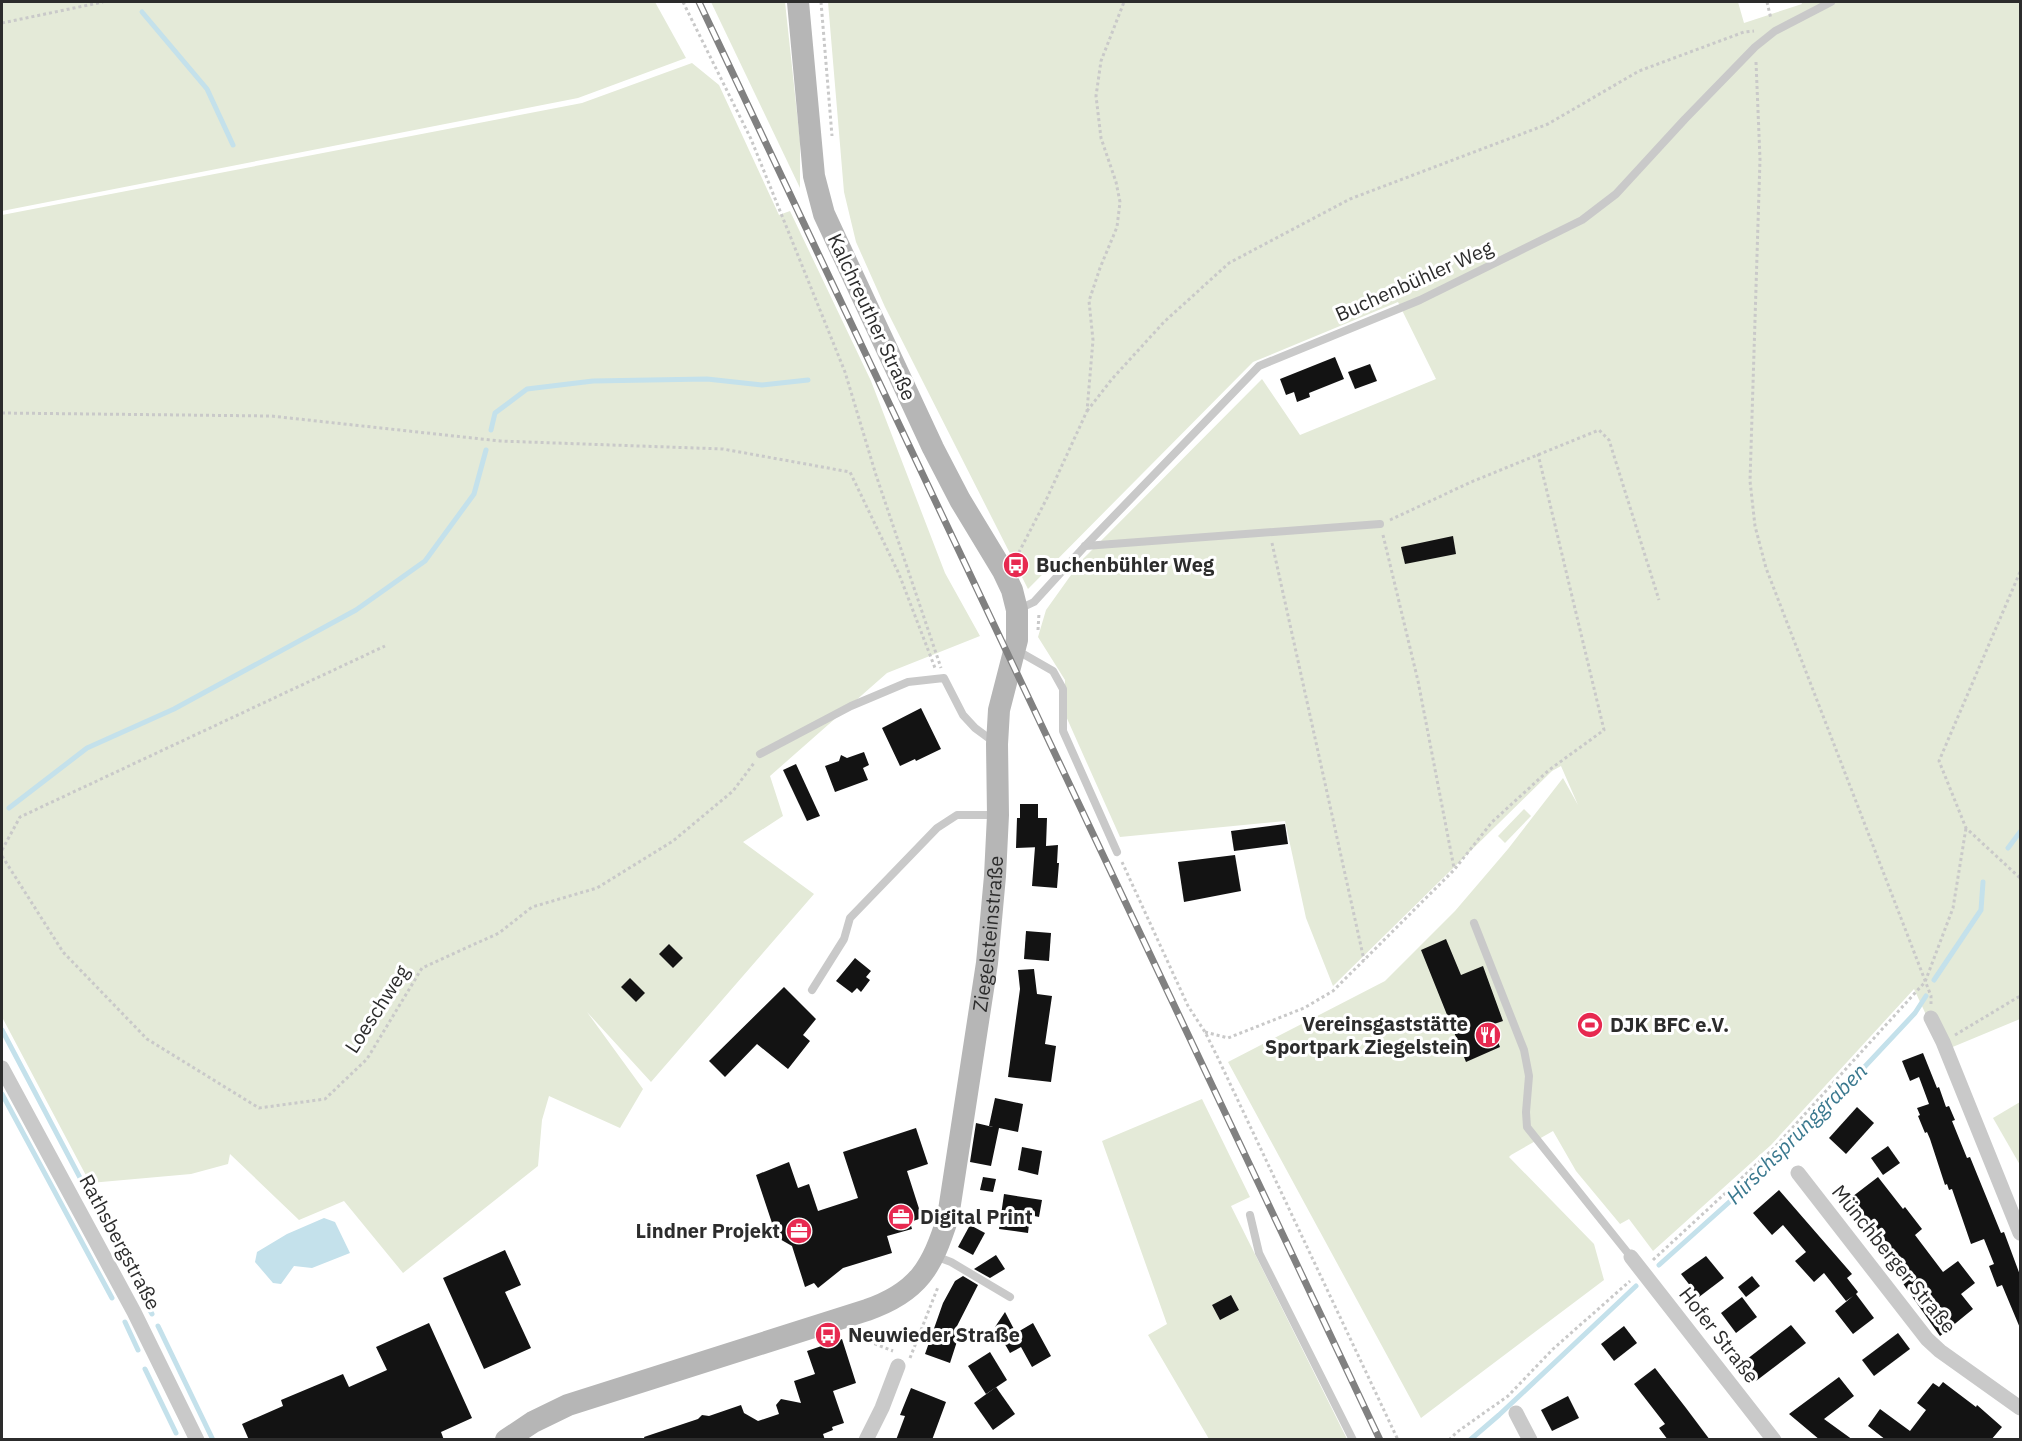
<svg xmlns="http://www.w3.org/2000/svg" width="2022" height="1441" viewBox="0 0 2022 1441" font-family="'IBM Plex Sans',sans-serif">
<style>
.green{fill:#e4ead8}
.water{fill:#c4e1eb}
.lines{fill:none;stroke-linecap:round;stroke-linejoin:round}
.stream{stroke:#c4e1eb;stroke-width:5}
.building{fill:#131313}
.path{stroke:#c9c9c9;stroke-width:3;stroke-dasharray:3 3;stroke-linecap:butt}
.lane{stroke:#c9c9c9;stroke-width:8}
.street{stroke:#c9c9c9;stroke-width:15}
.secondary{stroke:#b6b6b6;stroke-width:22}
.rail-casing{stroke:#818181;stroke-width:7}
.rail{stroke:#fff;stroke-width:4.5;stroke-dasharray:14;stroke-linecap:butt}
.labels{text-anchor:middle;stroke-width:6;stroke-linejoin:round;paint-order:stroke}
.street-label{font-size:20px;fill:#2c2c2c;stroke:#fff}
.poi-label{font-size:20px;font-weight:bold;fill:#2c2c2c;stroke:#fff;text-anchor:start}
.water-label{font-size:21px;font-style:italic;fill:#39788e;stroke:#fff}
</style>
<rect width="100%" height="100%" fill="#fff"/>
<g class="green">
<path d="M2,2H655L686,58L578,98L2,211Z"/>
<path d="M711,2H785L800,141V188Z"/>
<path d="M828,2H1738L1744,23L1802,4L1801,2H2020V1019L1943,1051L1914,989L1771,1145L1653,1251L1629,1219L1620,1224L1576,1171L1553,1131L1511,1155L1509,1157L1594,1244L1604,1280L1421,1418L1228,1062L1385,981L1455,911L1508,849L1563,778L1578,805L1561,766L1552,771L1333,986L1306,918L1285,821L1120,837L1065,714V680L1038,637L1046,610L1081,561L1262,379L1300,435L1436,379L1398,302L1253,362L1028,589L885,307L856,242L844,192Z"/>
<path d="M692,63L719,85L779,215L790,211L871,381L945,573L980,636L887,673L770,776L783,816L743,842L814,894L651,1082L587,1012L643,1089L620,1128L549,1096L542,1120L538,1166L403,1273L344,1201L299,1220L230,1154L228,1164L191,1174L90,1183L2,1017V215L582,103Z"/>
<path d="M1524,809L1531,816L1505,843L1498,836Z"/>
<path d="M1202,1099L1250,1197L1231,1206L1347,1439H1209L1148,1335L1167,1324L1102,1141Z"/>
<path d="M2020,1102V1165L1993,1118Z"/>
</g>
<path class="water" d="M324,1218L335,1222L350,1253L312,1268L294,1266L281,1284L273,1283L255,1262L257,1252L287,1234Z"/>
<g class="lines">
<g class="stream">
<path d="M142,12L207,89L233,145"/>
<path d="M491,430L495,413L527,389L593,381L707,379L762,385L808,380"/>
<path d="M9,808L87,748L174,709L356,610L425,561L474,494L486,450"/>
<path d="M2008,848L2020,832"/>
<path d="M1934,980L1981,910L1983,882"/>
<path d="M2,1030L152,1314"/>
<path d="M2,1094L112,1298"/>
<path d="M1659,1265L1784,1153L1915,1013L1926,996"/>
<path d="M125,1322L138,1350"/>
<path d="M158,1326L213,1440"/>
<path d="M145,1369L176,1433"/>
<path d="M1470,1440L1499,1415L1636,1286"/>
</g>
</g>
<g class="building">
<path d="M1335,357L1344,379L1309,393L1310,397L1297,402L1294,392L1286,395L1280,379Z"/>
<path d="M1370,364L1377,381L1355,389L1348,372Z"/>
<path d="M1453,536L1456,554L1405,564L1401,547Z"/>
<path d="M921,708L941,749L916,761L915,759L900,766L882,728Z"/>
<path d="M864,752L869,765L863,768L868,780L835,792L825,766L839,761L841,755L847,758Z"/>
<path d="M796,764L820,816L807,821L783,770Z"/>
<path d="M1020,804H1038V818H1047L1046,846L1058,845L1057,863H1059L1057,888L1032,886L1035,847H1041L1016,848L1017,818H1020Z"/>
<path d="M1285,824L1288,844L1234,851L1231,831Z"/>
<path d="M1235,855L1241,891L1184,902L1178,862Z"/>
<path d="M1026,931L1051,933L1049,961L1024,959Z"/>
<path d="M1446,939L1461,975L1483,966L1503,1021L1491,1025L1500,1047L1466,1062L1421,950Z"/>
<path d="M669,944L683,958L673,968L659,954Z"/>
<path d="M855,958L871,971L866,977L870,980L861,992L857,988L852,993L836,981Z"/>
<path d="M1034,969L1037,994L1052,996L1045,1044L1056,1046L1051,1082L1008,1077L1020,989L1018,970Z"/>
<path d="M630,978L645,993L636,1002L621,987Z"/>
<path d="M784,987L816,1019L803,1035L810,1041L788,1069L757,1044L725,1077L709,1061Z"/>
<path d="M1923,1053L1937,1088L1939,1087L1946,1107L1949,1106L1955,1120L1952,1121L1967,1158L1970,1157L2001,1233L2004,1232L2020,1275V1328L2002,1285L1997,1287L1989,1266L1994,1264L1984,1239L1971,1244L1952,1189L1949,1190L1947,1184L1945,1185L1930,1139L1927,1132L1925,1133L1918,1116L1920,1115L1917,1108L1929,1104L1919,1077L1910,1081L1902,1061Z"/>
<path d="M995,1098L1023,1104L1018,1132L999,1128L991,1166L970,1162L976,1123L993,1127L989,1126Z"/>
<path d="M1857,1107L1874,1123L1846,1154L1829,1138Z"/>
<path d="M916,1128L928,1164L907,1171L922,1218L910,1222L912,1229L887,1236L892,1253L843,1268L818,1288L814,1283L805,1287L792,1246L771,1234L774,1229L756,1175L789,1162L798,1188L809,1184L818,1211L858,1198L843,1152Z"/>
<path d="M1888,1146L1900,1163L1883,1175L1871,1158Z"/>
<path d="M1022,1147L1042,1151L1038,1175L1018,1170Z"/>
<path d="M983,1177L996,1179L993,1192L980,1190Z"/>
<path d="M1878,1177L1903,1209L1905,1207L1922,1229L1915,1235L1943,1272L1958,1261L1975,1283L1961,1294L1973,1309L1940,1336L1897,1275L1906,1268L1884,1239L1873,1247L1864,1236L1871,1230L1848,1200Z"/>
<path d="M1779,1190L1852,1274L1847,1278L1858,1292L1856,1294L1874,1318L1853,1334L1835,1311L1853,1296L1846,1301L1824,1273L1814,1282L1795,1261L1806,1252L1783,1225L1772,1235L1753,1213Z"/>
<path d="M1004,1194L1042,1200L1039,1217L1030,1215L1028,1233L999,1229Z"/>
<path d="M970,1225L985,1233L973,1255L958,1247Z"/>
<path d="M505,1250L521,1285L505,1292L531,1348L484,1369L443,1278Z"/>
<path d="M996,1255L1005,1269L990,1278L974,1269Z"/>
<path d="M1706,1256L1724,1278L1699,1297L1681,1274Z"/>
<path d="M963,1276L978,1285L956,1328L961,1329L950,1363L925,1354L943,1303L955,1281Z"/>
<path d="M1752,1276L1760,1286L1746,1297L1738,1287Z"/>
<path d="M1231,1295L1239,1310L1220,1320L1212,1305Z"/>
<path d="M1742,1297L1757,1317L1736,1333L1721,1313Z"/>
<path d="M1005,1312L1016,1333L1033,1323L1051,1356L1032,1367L1021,1347L1010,1353L995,1327Z"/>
<path d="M429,1323L472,1418L441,1432L444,1440H249L242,1424L283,1406L281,1400L343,1374L349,1387L387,1370L376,1347Z"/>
<path d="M1791,1325L1806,1343L1756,1381L1742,1363Z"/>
<path d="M1624,1326L1637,1343L1614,1361L1601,1344Z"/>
<path d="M1898,1333L1910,1349L1874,1376L1862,1360Z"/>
<path d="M842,1339L856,1383L833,1391L844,1423L832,1427L833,1430L823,1434L825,1440H645L644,1437L698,1419L702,1415L709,1416L741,1405L744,1413L758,1421L779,1414L776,1405L781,1399L801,1403L794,1381L815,1374L807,1351Z"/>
<path d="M990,1352L1007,1380L986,1394L968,1366Z"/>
<path d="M1655,1368L1686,1408L1710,1440H1668L1659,1428L1665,1424L1634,1384Z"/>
<path d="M1839,1377L1854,1396L1824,1419L1853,1440H1820L1789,1414Z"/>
<path d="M1943,1382L1976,1407L1977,1405L2002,1427L1991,1440H1886L1868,1426L1880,1409L1910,1431L1926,1410L1917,1403L1933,1383L1939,1387Z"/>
<path d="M996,1387L1015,1414L993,1430L974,1403Z"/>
<path d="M911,1388L946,1402L932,1440H896L905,1416L900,1415Z"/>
<path d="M1568,1396L1579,1418L1552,1431L1541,1410Z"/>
</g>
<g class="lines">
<g class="path">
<path d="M683,2L751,139L845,372L876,475L941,668"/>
<path d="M821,2L832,136"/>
<path d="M1767,2L1771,19"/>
<path d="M2,23L103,2"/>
<path d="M1756,62L1760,159L1750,481L1755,526L1766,568L1931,996V1004"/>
<path d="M1087,411L1112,379L1164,322L1229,263L1350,199L1548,124L1639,71L1744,32L1754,31"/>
<path d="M2,413L271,416L500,441L723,449L850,472L899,574L935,668"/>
<path d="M1390,520L1471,482L1599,430L1609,440L1659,600"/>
<path d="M1383,535L1418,681L1454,868"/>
<path d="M1272,543L1364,960"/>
<path d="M1016,558L1047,498L1087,411L1093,340L1089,301L1100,268L1117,227L1120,202L1116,182L1101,138L1096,96L1101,61L1124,2"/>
<path d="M2020,572L1939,761L1966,828L2020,878"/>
<path d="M1038,630L1039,613"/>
<path d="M2,850L20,817L385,646"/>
<path d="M2,856L63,952L147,1039L259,1108L325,1099L367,1059L422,968L499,933L532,907L597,888L673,841L733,791L754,763"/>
<path d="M1122,862L1188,1006L1205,1032L1217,1056L1398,1440"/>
<path d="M1205,1032L1228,1038L1304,1008L1333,991L1454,870L1492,822L1549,770L1604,730L1538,454"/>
<path d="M1955,1035L2020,996"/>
<path d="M1653,1260L1774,1148L1925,982L1953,908L1966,828"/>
<path d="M852,1335L893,1351"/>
<path d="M910,1358L938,1287"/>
<path d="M1449,1440L1457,1432L1508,1396L1553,1349L1630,1281"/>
</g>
<g class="lane">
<path d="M1085,546L1380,524"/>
<path d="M1019,609L1034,602L1085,546L1259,366L1420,300L1582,220L1616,194L1685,119L1755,47L1775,31L1831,2"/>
<path d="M1018,651L1053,671L1063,689V731L1117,852"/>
<path d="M760,754L851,706L908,682L944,678L963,715L975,728L994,742"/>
<path d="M1474,923L1524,1050L1529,1076L1526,1112L1527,1127L1631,1257"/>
<path d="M812,990L844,939L850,918L937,828L957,815H997"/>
<path d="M1250,1215L1259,1253L1353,1440"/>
<path d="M935,1256L951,1262L1010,1297"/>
</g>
<g class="street">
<path d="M1931,1018L1943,1042L2020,1233"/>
<path d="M2,1068L134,1312L197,1440"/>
<path d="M1798,1173L1927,1339L1940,1351L2020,1408"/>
<path d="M1631,1257L1774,1440"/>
<path d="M1516,1413L1530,1440"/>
<path d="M866,1440L882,1408L898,1366"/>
</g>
<path class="secondary" id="s1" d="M506,1440L533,1422L568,1405L867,1310C919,1292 932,1267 948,1217L987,963L995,876L998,815L997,744L999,710L1017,640V610L1012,590L1003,571L960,500L933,448L824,214L814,176L798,2"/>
<g class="rail-casing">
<path id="rail" d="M699,2L1380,1440"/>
</g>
<use href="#rail" class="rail"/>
</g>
<defs>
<g id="bus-disc" transform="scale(1.35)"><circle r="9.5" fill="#e72950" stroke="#fff"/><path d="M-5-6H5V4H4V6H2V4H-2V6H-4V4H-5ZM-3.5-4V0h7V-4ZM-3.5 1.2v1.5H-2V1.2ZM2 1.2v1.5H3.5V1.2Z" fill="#fff"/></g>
<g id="stadium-disc" transform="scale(1.35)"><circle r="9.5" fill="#e72950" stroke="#fff"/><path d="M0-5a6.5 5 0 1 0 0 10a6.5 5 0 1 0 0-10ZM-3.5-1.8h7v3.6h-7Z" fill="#fff"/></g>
<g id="restaurant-disc" transform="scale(1.35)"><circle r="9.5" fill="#e72950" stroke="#fff"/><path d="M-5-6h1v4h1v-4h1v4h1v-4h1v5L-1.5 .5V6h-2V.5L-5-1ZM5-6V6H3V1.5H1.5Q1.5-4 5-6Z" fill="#fff"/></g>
<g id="office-disc" transform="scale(1.35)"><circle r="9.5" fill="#e72950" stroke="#fff"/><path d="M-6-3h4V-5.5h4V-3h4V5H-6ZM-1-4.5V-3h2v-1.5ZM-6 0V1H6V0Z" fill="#fff"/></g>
</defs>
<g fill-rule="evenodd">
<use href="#bus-disc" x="1016" y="565"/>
<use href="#stadium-disc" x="1590" y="1025"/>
<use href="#restaurant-disc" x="1488" y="1035"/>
<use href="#office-disc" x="901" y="1217"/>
<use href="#office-disc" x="799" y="1231"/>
<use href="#bus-disc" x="828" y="1335"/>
</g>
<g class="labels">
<g class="street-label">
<text transform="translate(1414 281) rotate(-24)" y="7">Buchenbühler Weg</text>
<text transform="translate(872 317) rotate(65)" y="7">Kalchreuther Straße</text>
<text dy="7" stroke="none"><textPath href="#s1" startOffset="801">Ziegelsteinstraße</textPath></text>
<text transform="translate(377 1009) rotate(-57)" y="7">Loeschweg</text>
<text transform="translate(120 1242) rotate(62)" y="7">Rathsbergstraße</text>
<text transform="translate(1894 1259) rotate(51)" y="7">Münchberger Straße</text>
<text transform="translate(1719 1335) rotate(52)" y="7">Hofer Straße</text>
</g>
<g class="poi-label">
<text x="1036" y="572">Buchenbühler Weg</text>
<text x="1468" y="1031" text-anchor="end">Vereinsgaststätte<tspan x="1468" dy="23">Sportpark Ziegelstein</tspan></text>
<text x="1610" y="1032">DJK BFC e.V.</text>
<text x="920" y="1224">Digital Print</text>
<text x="780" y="1238" text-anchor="end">Lindner Projekt</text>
<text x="848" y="1342">Neuwieder Straße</text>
</g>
<g class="water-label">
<text transform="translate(1797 1134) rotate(-45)" y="7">Hirschsprunggraben</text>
</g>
</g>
<rect width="2022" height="1441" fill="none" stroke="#2c2c2c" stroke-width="6"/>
</svg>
